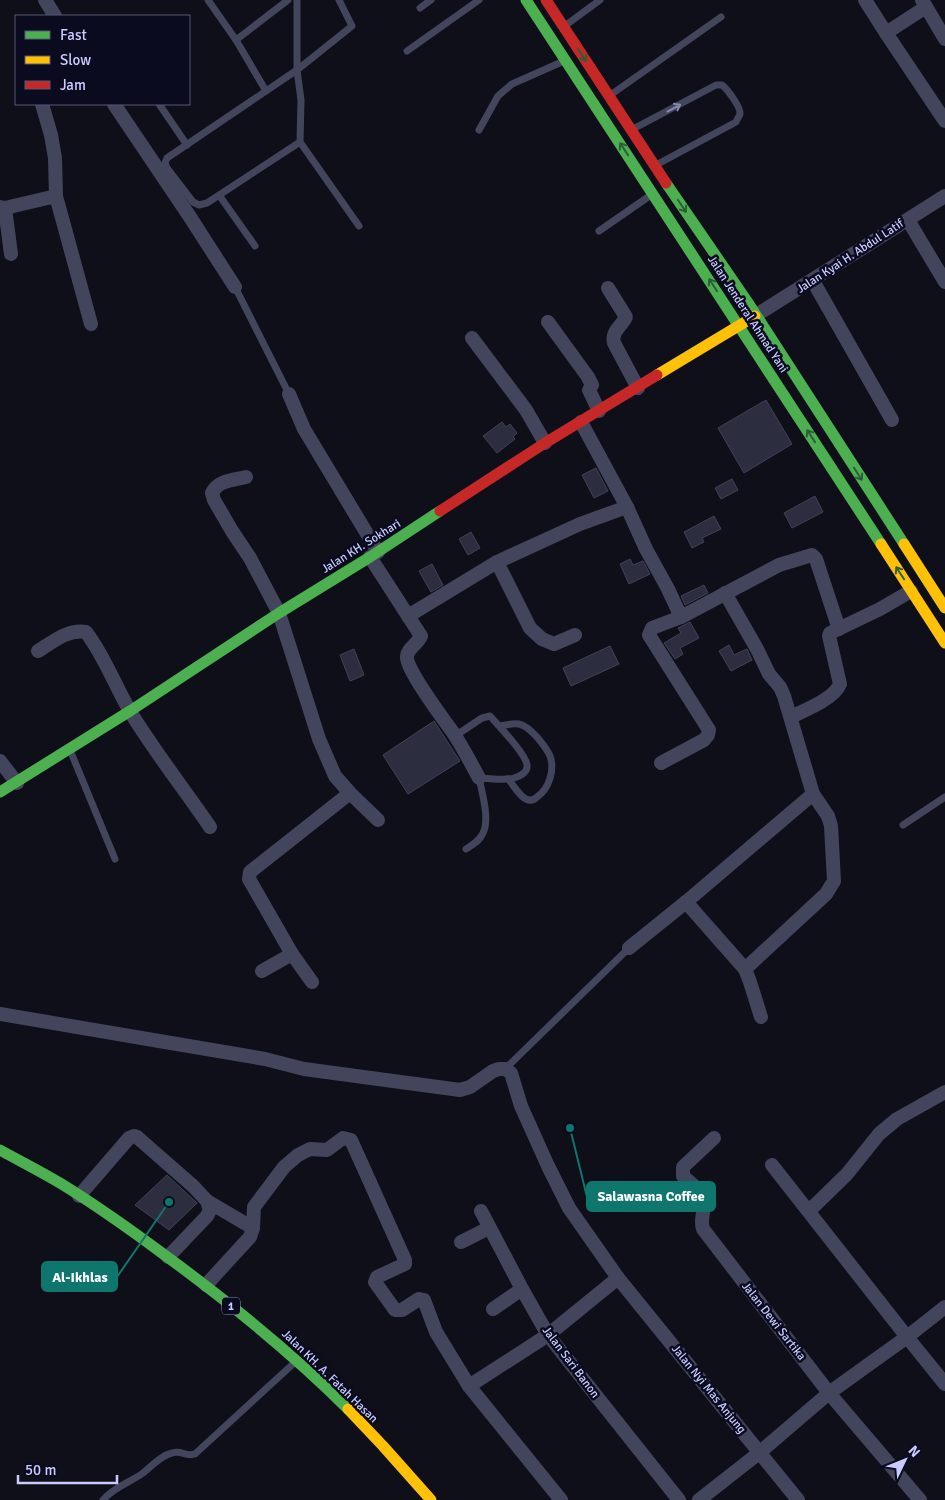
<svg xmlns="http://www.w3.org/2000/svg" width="945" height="1500" viewBox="0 0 945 1500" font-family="Signika,sans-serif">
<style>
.building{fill:#2c2d3e;stroke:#414159}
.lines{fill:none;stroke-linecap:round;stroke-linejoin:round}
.lane{stroke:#43455c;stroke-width:7}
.street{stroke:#43455c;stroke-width:14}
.fast{stroke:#4caf50;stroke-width:11}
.slow{stroke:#ffc107;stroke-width:11}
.jam{stroke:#c62828;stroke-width:11}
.oneway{stroke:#2c5d38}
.oneway2{stroke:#8688ae}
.labels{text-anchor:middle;stroke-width:5;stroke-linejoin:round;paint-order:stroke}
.shield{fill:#0b0b1f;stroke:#9091bc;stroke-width:1}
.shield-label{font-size:11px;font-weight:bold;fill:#c9cbff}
.street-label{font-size:12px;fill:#c9cbff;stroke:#0b0b1f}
.leader{fill:none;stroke:#0f766e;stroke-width:2}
.callout-dot{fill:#0f766e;stroke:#0b0b1f;stroke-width:2}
.callout{fill:#0f766e;stroke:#0f766e;stroke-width:2}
.callout-label{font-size:14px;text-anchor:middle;font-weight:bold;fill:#fff}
</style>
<rect width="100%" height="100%" fill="#0f0f1a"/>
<g class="building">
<path d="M766,400L792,444L744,473L718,428Z"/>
<path d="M502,422L506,427L510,424L517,433L513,437L515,439L497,453L483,436Z"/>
<path d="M596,468L608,491L594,498L582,475Z"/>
<path d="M732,479L738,490L721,499L715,488Z"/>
<path d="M815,496L823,512L792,528L784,513Z"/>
<path d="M714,516L721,529L702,538L704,542L692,548L684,532Z"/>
<path d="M471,532L480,548L468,555L459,539Z"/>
<path d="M630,559L633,565L643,561L650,574L629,584L620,564Z"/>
<path d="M432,564L443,585L431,592L419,571Z"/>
<path d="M704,585L708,593L685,605L681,596Z"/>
<path d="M690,622L699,638L680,648L683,654L675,659L664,643L681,633L678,628Z"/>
<path d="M729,645L734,655L747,649L752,660L731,671L719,651Z"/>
<path d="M610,646L619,664L571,686L563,668Z"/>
<path d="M354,649L364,675L350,681L340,655Z"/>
<path d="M434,721L460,761L408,794L383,755Z"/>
<path d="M167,1175L197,1203L169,1230L135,1205Z"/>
</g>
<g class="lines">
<g class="lane">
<path d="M208,0L236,40"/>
<path d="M297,0V70L301,100L300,142L207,203L199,205L193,202L167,168L165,163L167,158L297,70L352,26L339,0"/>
<path d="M420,8L431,0"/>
<path d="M566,25L600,0"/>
<path d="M407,51L479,0"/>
<path d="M266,91L236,40L288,0"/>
<path d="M609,96L721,17"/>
<path d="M159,104L187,145"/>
<path d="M633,129L716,85H722C727,89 741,107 740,114C739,117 737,119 736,122L656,165"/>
<path d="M479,130L498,96L512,84L564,61"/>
<path d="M300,142L359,226"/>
<path d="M219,195L255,246"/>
<path d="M599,231L651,195"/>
<path d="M235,287L289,394"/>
<path d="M500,726C506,725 512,723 519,724C526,725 532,732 537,737C542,743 547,749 550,756C555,770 549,789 537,797C534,800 530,801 526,799C519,796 513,784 508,779"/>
<path d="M455,736L482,718L490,716C498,725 526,754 527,765C528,772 520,776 514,778C504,781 490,778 479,778C482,792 490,820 483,833C480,841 473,844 466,849"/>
<path d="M70,750L115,859"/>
<path d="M903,825L945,797"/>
<path d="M505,1069L629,948"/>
<path d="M103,1500C114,1487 129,1483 143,1473C152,1466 160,1456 172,1453C182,1450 185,1457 195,1454L293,1364"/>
</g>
<g class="street">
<path d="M45,0L55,16"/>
<path d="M865,0L886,33L945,121"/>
<path d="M922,0L945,39"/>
<path d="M886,33L926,7"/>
<path d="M42,104L51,135L55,158L56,196L91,324"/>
<path d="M114,104L190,217L235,287"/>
<path d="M0,207L5,208L56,196"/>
<path d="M5,208L11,254"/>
<path d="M908,220L945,282"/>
<path d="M813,281L892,420"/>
<path d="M608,288L626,317C622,326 611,331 614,343L638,388"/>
<path d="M755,316L945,196"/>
<path d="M548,322L588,377L592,385L589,390L599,411"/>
<path d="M472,338L526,410L545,443"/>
<path d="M289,394L304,429L378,552"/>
<path d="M581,422L627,507L646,549L668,589L681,617"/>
<path d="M246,477C234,480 218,480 212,493L214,500L232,531L250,558L279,613L319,739L335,776L350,793L378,820"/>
<path d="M370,557L421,636C418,644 406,649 407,658C408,672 444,720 454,734C463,748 471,763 479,778"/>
<path d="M497,562L530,628L542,639L554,644L575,635"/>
<path d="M725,593L757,649L769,674L780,687L784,696L813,794L828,816L831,826L834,881L826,894L745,969"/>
<path d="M408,616L497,562L580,524L627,507"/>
<path d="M38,651C53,642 67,629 86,632C105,657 115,686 131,713C155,752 184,789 210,827"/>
<path d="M791,717C805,710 834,699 840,684L829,636L830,633L880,609L911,591"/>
<path d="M0,761L17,783"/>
<path d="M661,763L704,740L708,735L709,730L649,635L652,628L681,617L779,565L812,555L816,559L839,629"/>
<path d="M686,902L745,969L750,982L761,1017"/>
<path d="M629,948L686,902L813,794"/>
<path d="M262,971L292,954"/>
<path d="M312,982L292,954L249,879L250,872L350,793"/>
<path d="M0,1014L171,1043L265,1059L304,1069L460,1090L470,1087L493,1071L499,1069H505L511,1073L521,1106L548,1166L569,1208L618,1278L798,1500"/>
<path d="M714,1138L683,1167V1176C689,1182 700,1189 703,1197C707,1207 699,1218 703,1229L829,1393L920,1500"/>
<path d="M772,1165L907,1337L945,1384"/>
<path d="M79,1196L129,1138L134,1136L137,1137L193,1186L207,1201L210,1210L207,1216L168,1257"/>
<path d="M207,1201L253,1228"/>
<path d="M481,1211L522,1289L548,1335L679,1500"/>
<path d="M809,1211L847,1174L879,1134L897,1119L945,1092"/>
<path d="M461,1242L489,1228"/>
<path d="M206,1285L250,1237L253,1228L254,1207L284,1167L298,1155L310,1149L327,1150L343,1138L351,1140L405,1260V1264L377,1277L375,1282L395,1310H402L419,1299L424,1300L436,1332L469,1386L561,1500"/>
<path d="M493,1309L522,1289"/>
<path d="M469,1386L548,1335L618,1278"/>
<path d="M699,1500L759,1453L829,1393L907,1337L945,1307"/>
</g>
<g class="fast">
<path d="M526,0L881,544"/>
<path d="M666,183L747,301L904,544"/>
<path d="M0,792L130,711L279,613L370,557L440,511"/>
<path d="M0,1150C20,1161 40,1171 60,1183C96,1205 131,1230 166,1256C230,1303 292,1353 348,1409"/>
</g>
<g class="slow">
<path d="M657,375L755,316"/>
<path d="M881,544L945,643"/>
<path d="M904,544L945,608"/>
<path d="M348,1409L383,1446L431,1500"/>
</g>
<g class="jam">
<path d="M546,0L666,183"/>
<path d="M440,511L545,443L657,375"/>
</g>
</g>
<defs><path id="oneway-shaft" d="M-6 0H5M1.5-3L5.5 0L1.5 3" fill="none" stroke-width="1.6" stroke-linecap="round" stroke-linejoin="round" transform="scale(1.25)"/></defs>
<g class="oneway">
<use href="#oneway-shaft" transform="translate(582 55) rotate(57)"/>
<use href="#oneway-shaft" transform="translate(624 149) rotate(-123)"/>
<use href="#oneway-shaft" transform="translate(682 206) rotate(56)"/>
<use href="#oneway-shaft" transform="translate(713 285) rotate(-123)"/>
<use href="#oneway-shaft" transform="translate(811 436) rotate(-123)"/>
<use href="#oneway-shaft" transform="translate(858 474) rotate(57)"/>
<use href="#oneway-shaft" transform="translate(900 573) rotate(-123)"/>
</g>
<use class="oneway2" href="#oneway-shaft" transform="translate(674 108) rotate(-28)"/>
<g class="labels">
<rect class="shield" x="222" y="1297.5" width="18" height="17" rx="4"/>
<g class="shield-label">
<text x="231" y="1310">1</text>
</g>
<g class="street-label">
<text transform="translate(850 256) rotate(-33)" y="4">Jalan Kyai H. Abdul Latif</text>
<text transform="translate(748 314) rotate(57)" y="4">Jalan Jenderal Ahmad Yani</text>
<text transform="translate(361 546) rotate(-32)" y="4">Jalan KH. Sokhari</text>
<text transform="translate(774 1321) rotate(52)" y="4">Jalan Dewi Sartika</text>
<text transform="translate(571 1362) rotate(53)" y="4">Jalan Sari Banon</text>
<text transform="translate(330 1376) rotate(44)" y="4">Jalan KH. A. Fatah Hasan</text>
<text transform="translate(709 1389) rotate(51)" y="4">Jalan Nyi Mas Anjung</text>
</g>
</g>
<path class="leader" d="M570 1128L587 1197M169 1202L117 1277"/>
<g class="callout-dot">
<circle cx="570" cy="1128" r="5"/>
<circle cx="169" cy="1202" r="5"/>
</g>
<g class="callout">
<rect x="587" y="1182" width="128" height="29" rx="5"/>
<rect x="42" y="1262" width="75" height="29" rx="5"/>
</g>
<g class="callout-label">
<text x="651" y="1201">Salawasna Coffee</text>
<text x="80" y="1282">Al-Ikhlas</text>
</g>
<rect x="15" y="15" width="175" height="90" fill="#0b0b1f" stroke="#575879"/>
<rect x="25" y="31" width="25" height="8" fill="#4caf50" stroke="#575879"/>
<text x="60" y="40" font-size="15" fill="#c9cbff">Fast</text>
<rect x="25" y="56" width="25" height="8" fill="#ffc107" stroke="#575879"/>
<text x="60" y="65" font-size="15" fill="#c9cbff">Slow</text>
<rect x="25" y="81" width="25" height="8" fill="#c62828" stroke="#575879"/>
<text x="60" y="90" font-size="15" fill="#c9cbff">Jam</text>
<g transform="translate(905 1460) rotate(47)" stroke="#0b0b1f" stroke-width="4" paint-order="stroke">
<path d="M0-4L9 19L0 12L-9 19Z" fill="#c9cbff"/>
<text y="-8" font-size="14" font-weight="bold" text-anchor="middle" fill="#c9cbff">N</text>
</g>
<path d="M18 1475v8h99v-8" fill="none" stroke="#c9cbff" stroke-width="2.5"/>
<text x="25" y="1475" font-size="15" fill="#c9cbff" stroke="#0b0b1f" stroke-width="4" paint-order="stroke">50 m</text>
</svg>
